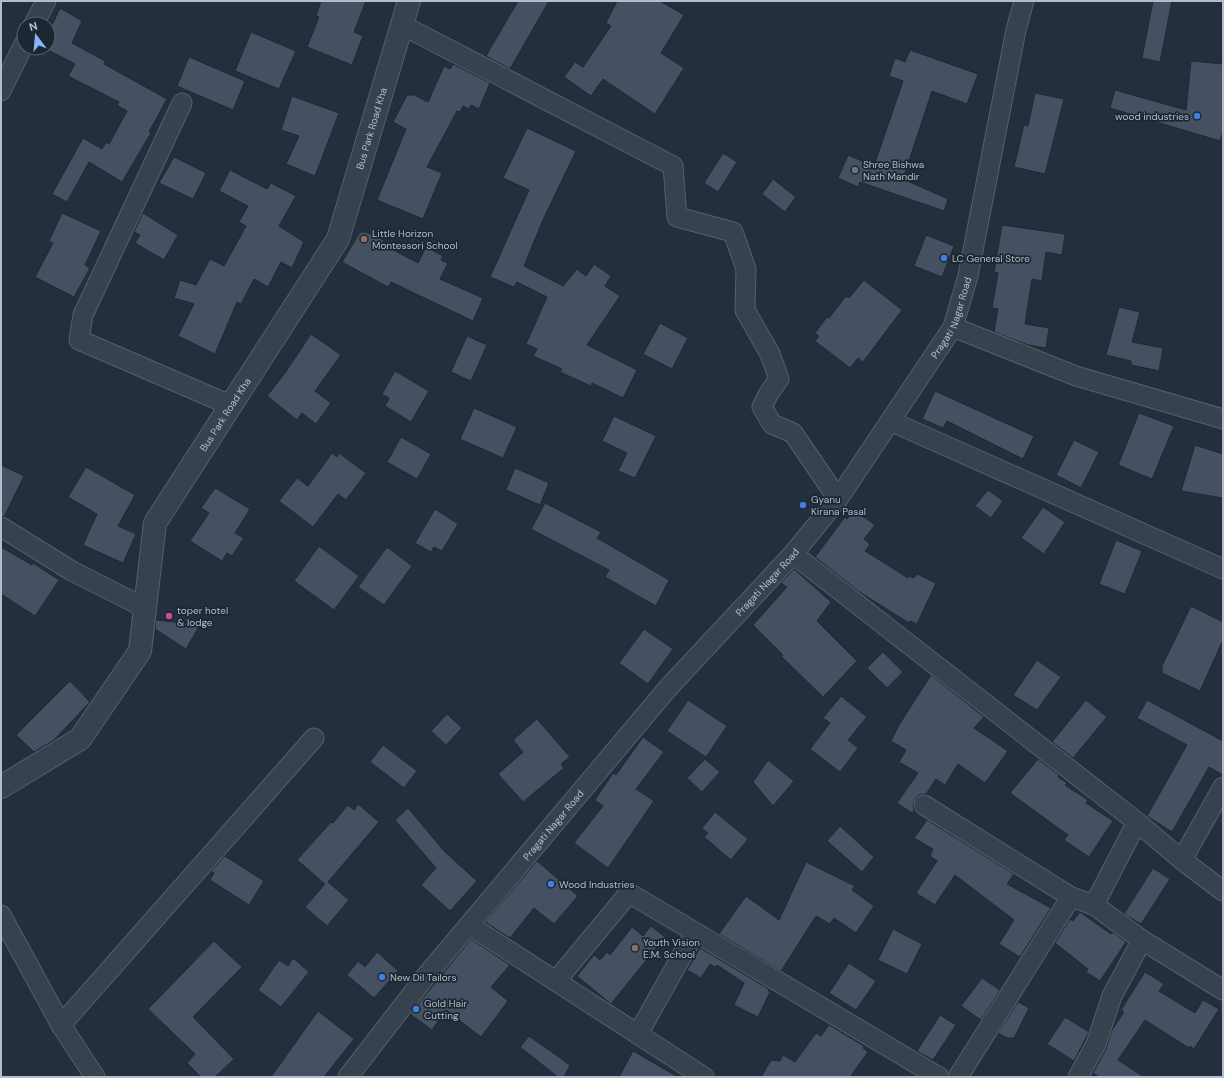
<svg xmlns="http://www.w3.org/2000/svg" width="1224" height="1078" viewBox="0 0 1224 1078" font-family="'DM Sans',sans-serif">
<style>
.building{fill:#455162;stroke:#1f2835}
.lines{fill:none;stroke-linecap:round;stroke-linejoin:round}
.minor-casing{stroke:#565f6c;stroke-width:21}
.tertiary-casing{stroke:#565f6c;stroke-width:24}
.minor{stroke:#38414e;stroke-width:19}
.tertiary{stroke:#38414e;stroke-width:22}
.shop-dot{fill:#3f7fe0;stroke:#1d2633;stroke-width:1.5}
.worship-dot{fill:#6b7280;stroke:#1d2633;stroke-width:1.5}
.education-dot{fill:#8d6e63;stroke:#1d2633;stroke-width:1.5}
.hotel-dot{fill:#d1479c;stroke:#1d2633;stroke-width:1.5}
.labels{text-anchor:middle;stroke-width:3.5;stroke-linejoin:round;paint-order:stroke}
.poi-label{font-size:10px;fill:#b4bcc9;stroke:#1d2633;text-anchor:start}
.street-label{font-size:10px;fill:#b4bcc9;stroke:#1d2633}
</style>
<rect width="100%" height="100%" fill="#242f3e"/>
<g class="building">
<path d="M321,1H366L354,32L363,36L352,65L307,47L319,17L316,16Z"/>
<path d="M518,1H549L510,69L486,56Z"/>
<path d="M617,1H660L684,15L661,53L684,68L655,114L603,79L591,96L564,77L575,62L583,67L611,26L606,23Z"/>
<path d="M1153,1H1172L1160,62L1142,58Z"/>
<path d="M60,8L82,21L72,43L105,61L104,64L167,99L149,132L151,133L145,143L122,182L89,162L67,202L52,194L83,138L102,149L106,142L109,144L127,111L117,105L119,102L68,76L75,64L48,50V34Z"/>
<path d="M251,32L296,51L279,89L235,71Z"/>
<path d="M910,50L978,74L967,104L932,91L903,179L948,199L944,211L860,182L858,187L838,178L848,155L874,166L903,81L889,76L895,58L905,62Z"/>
<path d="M189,57L245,81L233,110L177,86Z"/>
<path d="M1191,61L1223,64V131L1220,141L1110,108L1115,90L1186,110Z"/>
<path d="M453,64L490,83L479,109L471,105L469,109L463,106L460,112L457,111L427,167L442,173L423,219L377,200L406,129L393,122L407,95H414L428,102L444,66L450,69Z"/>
<path d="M1035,93L1064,99L1045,174L1014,167L1024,125L1028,126Z"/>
<path d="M292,96L339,113L315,176L286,164L299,136L281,130Z"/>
<path d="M527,128L576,151L542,222L524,266L563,286L577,269L586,276L594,264L611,276L605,286L620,296L587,345L637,370L623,398L592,383L591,386L560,372L562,369L533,356L537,349L526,344L547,297L517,282L514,287L490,277L529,190L503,178Z"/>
<path d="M723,153L737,162L718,192L704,183Z"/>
<path d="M174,157L206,173L193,199L159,183Z"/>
<path d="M230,170L267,189L271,183L296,196L279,226L304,242L292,268L281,262L268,287L254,279L241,304L237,302L215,354L178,336L194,304L174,298L180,280L196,285L210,259L224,266L246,226L239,222L248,206L219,191Z"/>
<path d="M773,179L796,197L785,212L762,194Z"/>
<path d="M62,213L101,231L85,265L90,268L74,297L35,277L53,243L49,241Z"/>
<path d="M143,213L178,235L164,260L135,243L140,235L134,232Z"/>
<path d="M1002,225L1065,234L1062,255L1046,252L1042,281L1032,279L1025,324L1049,328L1046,348L1028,345L994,332L998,309L992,308L998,273L994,272Z"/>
<path d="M360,232H366L384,240L382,244L418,263L426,247L443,256L441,260L448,263L440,279L483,298L473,321L391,282L388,287L342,262Z"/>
<path d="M926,235L954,246L942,277L914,266Z"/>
<path d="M864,280L902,310L863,362L858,358L850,368L815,341L819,336L815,333L827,317L829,318L846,296L849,298Z"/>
<path d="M1119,307L1140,312L1132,342L1163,348L1159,371L1131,365V361L1106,355Z"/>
<path d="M660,323L688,338L672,369L643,354Z"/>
<path d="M311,334L341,355L315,391L331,403L316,424L302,413L297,420L267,396L285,373Z"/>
<path d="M467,336L487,345L471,381L451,372Z"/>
<path d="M395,371L429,391L411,422L385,406L389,398L382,394Z"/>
<path d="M935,391L1034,436L1023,459L947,421L943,428L922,419Z"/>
<path d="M474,408L517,427L503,458L460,439Z"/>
<path d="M1139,413L1174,426L1152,479L1118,465Z"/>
<path d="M614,416L656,436L635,478L618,471L627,453L602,441Z"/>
<path d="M401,437L431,454L417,479L387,462Z"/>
<path d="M1074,440L1099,452L1081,488L1056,475Z"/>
<path d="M1195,445L1223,454V498L1181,491Z"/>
<path d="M332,453L337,457L339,453L366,473L346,500L338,494L313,527L279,501L297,478L308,486Z"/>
<path d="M1,465L24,476L4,517L1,516Z"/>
<path d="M86,467L135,495L118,526L136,534L123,563L83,545L97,514L68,497Z"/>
<path d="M515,468L549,483L540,505L506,490Z"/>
<path d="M215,488L250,509L235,533L244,538L232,556L227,553L222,561L190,541L209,513L201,508Z"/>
<path d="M988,490L1003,501L991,518L975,506Z"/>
<path d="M545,503L601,532L597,538L669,580L656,606L605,577L609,570L531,529Z"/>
<path d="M1043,507L1065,522L1044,554L1021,538Z"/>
<path d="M435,509L458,524L442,551L434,547L431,552L415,543Z"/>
<path d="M854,510L875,525L864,539L870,544L865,551L908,578L909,576L914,578L917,574L936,583L917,624L910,621L909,623L858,591L815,557L845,517L847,519Z"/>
<path d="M1116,540L1142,551L1125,594L1099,584Z"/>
<path d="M319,546L359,576L334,610L294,581Z"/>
<path d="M1,547L32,565L33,563L59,580L35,616L1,594Z"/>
<path d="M387,547L412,566L384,605L358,587Z"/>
<path d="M794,569L831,602L817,621L857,661L823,697L781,656L783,655L753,625L787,587L781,583Z"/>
<path d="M1191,606L1223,622V640L1200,691L1162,673V666Z"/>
<path d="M156,620L200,625L186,649L155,629Z"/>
<path d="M644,629L673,649L648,684L619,663Z"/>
<path d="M883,652L903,672L887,688L867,668Z"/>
<path d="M1037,660L1061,677L1037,710L1013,695Z"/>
<path d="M931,675L984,717L974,728L1008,751L985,783L958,764L945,785L936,779L926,794L919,795L915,799L913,805L914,810L912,813L897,803L918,773L899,762L906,750L891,741L899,725Z"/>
<path d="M70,681L90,702L54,740L34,752L16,735Z"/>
<path d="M841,696L867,717L848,740L858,748L840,772L810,749L830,723L823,718Z"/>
<path d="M688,700L727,726L706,757L667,731Z"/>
<path d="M1086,700L1107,717L1073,758L1052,742Z"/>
<path d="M1147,700L1223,741V775L1209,767L1172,832L1147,816L1187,745L1137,718Z"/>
<path d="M447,714L462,728L446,745L431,731Z"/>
<path d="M537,719L570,757L561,764L564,768L523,802L498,774L523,752L513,740Z"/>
<path d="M643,737L664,752L636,789L654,801L608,868L574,843L603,806L595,800L613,773L616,775Z"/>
<path d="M383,745L417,771L404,788L370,762Z"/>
<path d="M705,759L720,772L702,792L687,778Z"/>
<path d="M1038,759L1059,775L1058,777L1067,783L1065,785L1088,800L1086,803L1113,821L1089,857L1064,840L1068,835L1010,793Z"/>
<path d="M768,760L794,781L773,806L753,782Z"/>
<path d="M358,804L379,822L328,882L349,900L327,926L305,907L325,884L297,860L331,822L333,823L348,805L354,810Z"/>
<path d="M408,808L444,851L477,881L450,911L421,885L436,868L395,820Z"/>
<path d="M715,812L748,839L731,860L704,837L708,833L702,828Z"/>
<path d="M927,820L1014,874L1007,884L1051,908L1020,957L999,944L1014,920L955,875L935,905L916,893L937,861L930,856L933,849L914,838Z"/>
<path d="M840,826L874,857L862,872L827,841Z"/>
<path d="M225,856L264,881L249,905L210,880L214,873L211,871Z"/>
<path d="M537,861L578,896L554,924L534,908L510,938L485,922Z"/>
<path d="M806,862L855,886L852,890L874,906L856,933L834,918L830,924L816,916L781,971L719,934L746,896L779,920Z"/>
<path d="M1153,868L1170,879L1141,924L1124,914Z"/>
<path d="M1080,912L1111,934L1113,932L1126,942L1100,981L1086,972L1088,969L1055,943L1070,919L1073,921Z"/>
<path d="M651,926L665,937L611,1004L577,976L594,955L600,960L607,952L610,955L632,927L643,936Z"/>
<path d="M893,929L922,944L907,974L878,960Z"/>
<path d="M471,939L510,965L491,987L508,1001L481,1037L446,1010L432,1030L410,1014Z"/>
<path d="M214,941L242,967L193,1017L234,1059L215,1077H201L187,1063L195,1054L148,1009Z"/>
<path d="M700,948L769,989L768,991L770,992L758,1017L734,1005L744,983L717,965L715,967L710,964L701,978L687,970Z"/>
<path d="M377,952L398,971L374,998L347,975L358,961L365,967Z"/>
<path d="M293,958L309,972L281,1007L258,990L279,960L288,966Z"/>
<path d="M849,963L876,981L856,1010L829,993Z"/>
<path d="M1145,972L1164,984L1159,991L1195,1013L1203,1000L1219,1009L1194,1049L1190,1046L1189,1048L1145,1020L1118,1060L1144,1077H1100L1093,1073L1106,1049L1112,1030L1124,1012L1121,1010Z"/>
<path d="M982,978L1000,990L981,1020L961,1006Z"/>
<path d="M1018,1002L1029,1008L1014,1038H1007L998,1033Z"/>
<path d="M318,1011L354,1039L324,1077H271Z"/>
<path d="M940,1015L956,1025L933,1060L917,1051Z"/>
<path d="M1065,1017L1089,1032L1074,1061L1047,1044Z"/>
<path d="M829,1025L864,1046L863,1048L868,1052L850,1077H761L771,1060L780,1061L783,1055L795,1062L816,1033L821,1036Z"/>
<path d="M529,1036L570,1065L564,1077H558L520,1047Z"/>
<path d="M633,1051L678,1077H619Z"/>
</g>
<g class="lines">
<g class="minor-casing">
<g id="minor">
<path d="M34,24L46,1"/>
<path d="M402,25L673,166L677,217L733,232L746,269L745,310L770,354L779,379L769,393L762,407L772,424L793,433L838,499"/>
<path d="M1,91L24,44"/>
<path d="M182,103L83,315L79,340L230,405"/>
<path d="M953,327L1076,376L1223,419"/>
<path d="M890,421L1223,569"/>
<path d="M1,527L72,571L145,608"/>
<path d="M793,554L1137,822L1182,860L1223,891"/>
<path d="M924,805L1071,897"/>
<path d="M1137,822L1094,905L1142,940L1223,990"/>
<path d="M1182,860L1223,787"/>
<path d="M1,915L61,1025L95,1077"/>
<path d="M469,925L704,1077"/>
<path d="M556,981L629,893L939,1077"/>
<path d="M61,1025L314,738"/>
<path d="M638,1034L694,934"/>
<path id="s1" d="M348,1077L426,976L668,688L793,554L838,499L953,327L968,276L1016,30L1024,1"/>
<path d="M958,1077L1071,897L1094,905"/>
<path d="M1078,1077L1096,1044L1112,996L1142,940"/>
</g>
</g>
<g class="tertiary-casing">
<g id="tertiary">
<path id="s2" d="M1,787L80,739L140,651L155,523L338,239L409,1"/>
</g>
</g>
<use href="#minor" class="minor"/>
<use href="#tertiary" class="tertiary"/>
</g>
<g class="shop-dot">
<circle cx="1197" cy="116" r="4"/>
<circle cx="944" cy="258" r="4"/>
<circle cx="803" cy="505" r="4"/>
<circle cx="551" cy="884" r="4"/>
<circle cx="382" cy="977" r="4"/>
<circle cx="416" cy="1009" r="4"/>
</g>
<circle class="worship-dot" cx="855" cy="170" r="4"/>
<g class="education-dot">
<circle cx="364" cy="239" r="4"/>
<circle cx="635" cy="948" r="4"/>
</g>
<circle class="hotel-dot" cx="169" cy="616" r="4"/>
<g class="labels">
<g class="poi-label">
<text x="1189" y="120" text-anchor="end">wood industries</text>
<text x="863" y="168">Shree Bishwa<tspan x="863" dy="12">Nath Mandir</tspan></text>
<text x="372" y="237">Little Horizon<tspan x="372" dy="12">Montessori School</tspan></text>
<text x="952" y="262">LC General Store</text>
<text x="811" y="503">Gyanu<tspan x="811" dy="12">Kirana Pasal</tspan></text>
<text x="177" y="614">toper hotel<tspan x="177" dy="12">&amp; lodge</tspan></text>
<text x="559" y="888">Wood Industries</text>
<text x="643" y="946">Youth Vision<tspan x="643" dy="12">E.M. School</tspan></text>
<text x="390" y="981">New Dil Tailors</text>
<text x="424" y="1007">Gold Hair<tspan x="424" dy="12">Cutting</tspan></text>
</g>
<g class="street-label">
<text dy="4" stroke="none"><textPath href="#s2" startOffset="781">Bus Park Road Kha</textPath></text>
<text dy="4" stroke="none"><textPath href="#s1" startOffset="973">Pragati Nagar Road</textPath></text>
<text dy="4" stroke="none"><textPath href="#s2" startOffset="457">Bus Park Road Kha</textPath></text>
<text dy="4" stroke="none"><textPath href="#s1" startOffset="649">Pragati Nagar Road</textPath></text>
<text dy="4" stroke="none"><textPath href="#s1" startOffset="325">Pragati Nagar Road</textPath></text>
</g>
</g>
<rect width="1224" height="1078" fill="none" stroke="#b4bcc9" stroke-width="4"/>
<g transform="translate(36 36) rotate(344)"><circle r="19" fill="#1d2633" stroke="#59626f"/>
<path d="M0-3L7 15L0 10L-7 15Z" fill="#8ab4f8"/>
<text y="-6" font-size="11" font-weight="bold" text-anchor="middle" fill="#b4bcc9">N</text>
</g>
</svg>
